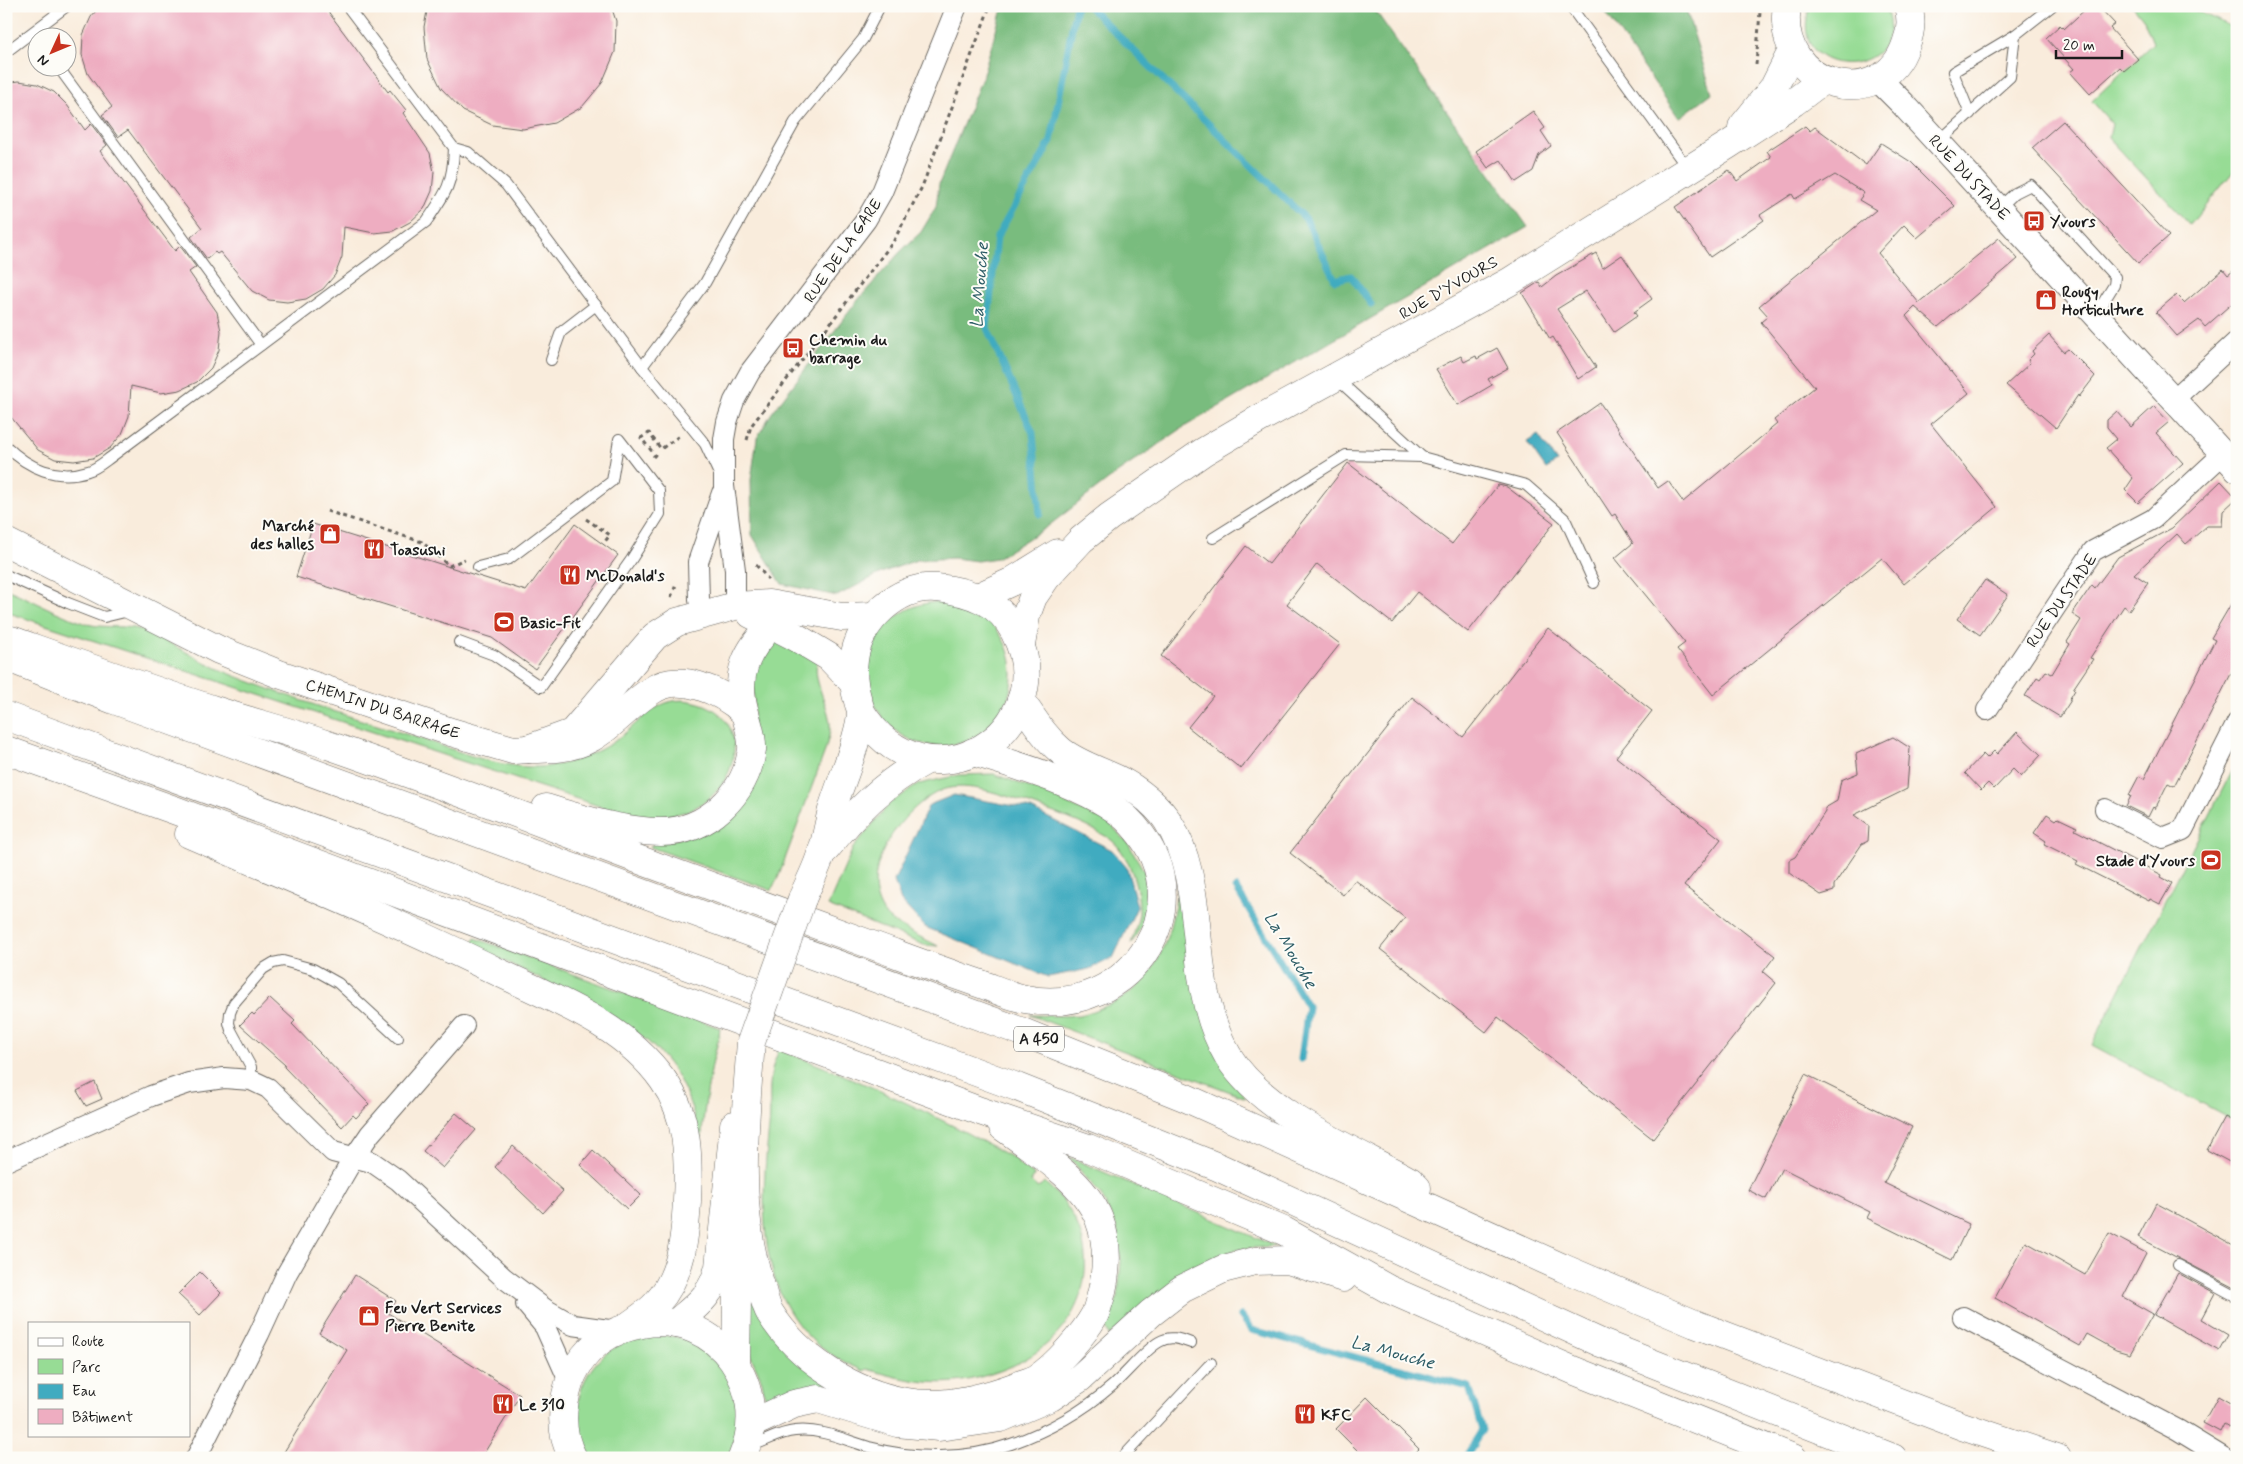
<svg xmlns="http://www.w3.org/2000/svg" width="2243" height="1464" viewBox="0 0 2243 1464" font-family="Mynerve,sans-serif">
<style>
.green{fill:#97dc95;stroke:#5a7c58}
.forest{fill:#79bc7e;stroke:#4a6c4d}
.water{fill:#40abc0;stroke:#2e646e}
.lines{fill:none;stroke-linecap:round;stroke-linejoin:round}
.stream{stroke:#40abc0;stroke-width:7}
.building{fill:#eeadc1}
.service-casing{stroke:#69655f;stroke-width:12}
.minor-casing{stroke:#69655f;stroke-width:22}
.tertiary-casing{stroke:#69655f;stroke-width:27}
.secondary-casing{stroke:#69655f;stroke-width:29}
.motorway-casing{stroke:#69655f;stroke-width:29}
.path{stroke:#69655f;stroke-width:3;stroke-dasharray:4 4;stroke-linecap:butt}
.service{stroke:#fff;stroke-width:10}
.minor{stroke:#fff;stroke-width:20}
.tertiary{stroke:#fff;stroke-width:25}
.secondary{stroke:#fff;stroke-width:28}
.motorway{stroke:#fff;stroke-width:28}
.secondary-bridge-casing{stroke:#69655f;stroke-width:29;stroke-linecap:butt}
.secondary-bridge{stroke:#fff;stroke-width:28}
.labels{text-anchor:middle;stroke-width:4;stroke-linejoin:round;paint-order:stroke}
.shield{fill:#fdfcf7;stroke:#605f5e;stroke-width:1}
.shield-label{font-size:15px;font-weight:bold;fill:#1c1c1c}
.street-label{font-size:16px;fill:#1c1c1c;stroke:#fdfcf7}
.poi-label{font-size:16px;font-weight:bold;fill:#1c1c1c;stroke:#fdfcf7;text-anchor:start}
.water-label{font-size:18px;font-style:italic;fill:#2c5c66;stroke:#fdfcf7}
</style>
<rect width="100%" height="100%" fill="#fdfcf7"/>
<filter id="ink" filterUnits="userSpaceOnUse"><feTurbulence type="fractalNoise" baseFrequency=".02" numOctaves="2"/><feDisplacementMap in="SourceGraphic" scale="10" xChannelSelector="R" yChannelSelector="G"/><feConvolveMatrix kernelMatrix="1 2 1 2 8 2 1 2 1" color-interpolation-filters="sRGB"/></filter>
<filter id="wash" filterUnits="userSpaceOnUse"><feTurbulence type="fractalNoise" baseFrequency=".0096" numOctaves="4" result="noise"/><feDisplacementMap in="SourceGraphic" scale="20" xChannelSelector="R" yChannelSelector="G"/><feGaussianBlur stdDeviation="1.12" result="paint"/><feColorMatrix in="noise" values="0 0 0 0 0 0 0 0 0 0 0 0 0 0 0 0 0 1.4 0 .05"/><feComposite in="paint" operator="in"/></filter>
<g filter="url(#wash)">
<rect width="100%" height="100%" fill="#f9ecdc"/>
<g class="green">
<path d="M1810,6H1885C1915,79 1783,86 1810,6Z"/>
<path d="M2133,6H2186L2237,29V167L2190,225L2109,138L2112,124L2092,101L2153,43L2144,20Z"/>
<path d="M6,589C33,600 59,615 87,624C105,629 127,624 145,631C171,642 196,659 223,671C288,698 358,719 425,740C460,752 497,767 534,767C559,768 591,756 612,743C639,725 658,692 695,702C747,714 743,772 707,800C677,823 642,816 608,809L6,612Z"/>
<circle cx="940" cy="674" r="72"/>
<path d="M774,637L818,657C811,680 827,700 830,723C831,733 827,742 825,751L778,878L771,890L650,847L653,844L709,832L727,822L746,800L754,706L753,672Z"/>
<path d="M2237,761V1123L2092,1045Z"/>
<path d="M994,774L1039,791L1109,823L1128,843L1144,871L1148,898L1144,921L1131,944C1133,934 1138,924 1139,914C1140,890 1129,850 1107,837C1082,822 1054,813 1027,803C1003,795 967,781 942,790C902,807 853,874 886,916C894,925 927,940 938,946L924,945L828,906L853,848L890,803L919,784L959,775Z"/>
<path d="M1178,887L1234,1083L1246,1098L1030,1015C1046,1015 1063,1017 1079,1015C1087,1014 1094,1010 1101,1008C1157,989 1170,939 1178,887Z"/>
<path d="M475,938L720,1028C719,1043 713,1056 711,1071C706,1097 702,1123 701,1150C697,1126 692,1103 680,1081C654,1033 603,1011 558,988C529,973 501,959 472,945Z"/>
<path d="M779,1050C862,1080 941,1117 1018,1161V1164L1034,1175L1031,1182L1038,1188L1044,1182C1102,1229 1098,1308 1038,1351C1019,1365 995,1374 972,1379C936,1388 901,1379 867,1369L864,1371C846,1363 827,1354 812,1340C756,1285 761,1200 769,1128C772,1098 765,1080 779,1050Z"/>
<path d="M1069,1157L1275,1246C1262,1248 1246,1247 1233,1251C1187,1263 1145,1307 1109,1336L1105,1325L1118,1297L1121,1261L1117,1228L1101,1195Z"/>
<path d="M746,1293L832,1389C810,1385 791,1387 772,1399L765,1396L762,1381L749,1352Z"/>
<path d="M652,1334L678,1337L703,1347L728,1373L740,1414L731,1451L728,1458H587C567,1418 577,1367 619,1345C628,1340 641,1338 652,1334Z"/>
</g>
<g class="forest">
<path d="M1003,6H1372L1528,227L1184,427L1117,473L1047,527L997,558L977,561L954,558L917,560L881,573L837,596L782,584L752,535L751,480L757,438L771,414L858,300L900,252L921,232L936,207L939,184L982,78Z"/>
<path d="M1601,6H1685L1712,93L1679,118Z"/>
</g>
<g class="water">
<path d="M1538,435L1557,462L1546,469L1527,442Z"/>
<path d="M954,795L1031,809L1112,850L1127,868L1137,907L1113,958L1089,969L1048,977L925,927L901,901L894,881L929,805Z"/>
</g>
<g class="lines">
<g class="stream">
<path d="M1088,6L1306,219L1335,280L1351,276L1371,304"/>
<path d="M1040,514L1033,433L987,328L997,237L1051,141L1076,6"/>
<path d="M1236,888L1308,1007L1301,1059"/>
<path d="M1241,1316L1252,1330L1469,1387L1482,1430L1465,1458"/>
</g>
</g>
<g id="blocks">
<g class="building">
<path d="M100,6H324L388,92L390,90L406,110L403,113L430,153L434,172L432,191L424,209L410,222L393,231L374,233L344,227L342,257L335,275L323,289L306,299L287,302L269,300L252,291L220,252L217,254L215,252L207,259L191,237L202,228L128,130L118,137L102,115L112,107L88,74L82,55L83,35L91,17Z"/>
<path d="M428,6H611L616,21L615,52L602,83L582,107L554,123L523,129L492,125L463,111L441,88L427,59L424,27Z"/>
<path d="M2089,6H2098L2115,24L2110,28L2138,59L2124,71L2120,67L2090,94L2070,72L2074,69L2046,38L2060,25L2064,29Z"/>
<path d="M19,81L37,84L54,92L67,105L85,130L91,124L107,145L100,151L175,251L180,246L196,267L189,272L217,312L221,331L219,350L211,368L197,382L180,390L161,393L131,386L129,416L122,434L110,448L93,458L74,461L55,459L38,450L6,411V83Z"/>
<path d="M1533,111L1545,128L1541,131L1551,146L1539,155L1533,171L1516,182L1501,160L1488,168L1476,151Z"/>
<path d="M2063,121L2169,236L2138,263L2032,148Z"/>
<path d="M1805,126L1810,131L1815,127L1866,165L1881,143L1911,162L1955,206L1917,238L1904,225L1878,253L1919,303L1999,238L2018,259L1938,327L1915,307L1906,316L1969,393L1931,424L1997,507L1904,584L1882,558L1713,695L1677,649L1685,643L1615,558L1633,543L1615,514L1612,516L1557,433L1600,403L1658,488L1668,481L1683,502L1777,424L1774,420L1815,387L1761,322L1768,316L1759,306L1876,210L1859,200L1864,193L1835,175L1795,199L1792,194L1760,215L1764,220L1710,257L1675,207L1729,170L1737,181L1771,157L1767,151Z"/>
<path d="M1596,253L1603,268L1622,255L1652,299L1634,312L1637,316L1614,332L1586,291L1557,309L1596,367L1578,379L1553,337L1550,339L1522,293L1539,282L1542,287L1556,276Z"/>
<path d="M2237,268V299L2205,327L2199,320L2177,336L2156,312L2176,295L2184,303L2223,269L2228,275Z"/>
<path d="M2049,335L2064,352L2068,349L2095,376L2079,397L2078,395L2056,428L2006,385L2030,363L2028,360L2034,354L2032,351Z"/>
<path d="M1497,348L1508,368L1488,379L1492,385L1458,405L1436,369L1461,356L1464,362L1476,356L1477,359Z"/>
<path d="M2154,406L2169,422L2156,433L2183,463L2138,503L2125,490L2133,478L2106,448L2117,439L2107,427V420L2117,411L2131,427Z"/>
<path d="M1348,463L1452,544L1498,485L1507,487L1554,523L1468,632L1417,592L1392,623L1317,564L1287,604L1340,644L1241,769L1188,727L1213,696L1161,656L1246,546L1269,564Z"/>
<path d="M2221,481L2237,498L2223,511L2222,526H2207L2186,544L2177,534L2134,574L2148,583L2129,610L2124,606L2090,658L2093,659L2073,689L2075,690L2069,700H2071L2060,717L2025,696L2037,677L2040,679L2046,671L2052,674L2070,644L2067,642L2081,620L2072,614L2092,585L2095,588L2118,557L2172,528Z"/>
<path d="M313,524L526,591L575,524L618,555L535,669L492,638L296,577Z"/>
<path d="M1985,580L2008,595L1980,635L1957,619Z"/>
<path d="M2237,594V662L2174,786L2168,783L2155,809L2153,807L2148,817L2126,806L2131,796L2129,795L2139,776L2144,779L2215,640L2211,638Z"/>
<path d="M1548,628L1652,711L1616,757L1721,839L1684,886L1775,956L1763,972L1776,983L1653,1139L1498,1017L1486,1032L1380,949L1405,918L1355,880L1343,895L1290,853L1412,697L1463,737Z"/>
<path d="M2017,732L2041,755L2021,777L2013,769L1994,789L1988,783L1981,790L1965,773L1983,754L1987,758L1994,751L1997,754Z"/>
<path d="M1893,737L1910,748L1907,789L1854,815L1869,826L1868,841L1862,844L1834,885V891L1821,895L1789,873V860L1795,857L1825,812V808L1837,801L1841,780L1858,773L1856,754Z"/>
<path d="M2047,814L2056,820L2058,818L2077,827L2075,830L2162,875L2161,877L2172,883L2160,904L2150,899L2149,901L2076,864L2078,861L2044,844L2046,841L2034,833Z"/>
<path d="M270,998L295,1021L292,1024L369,1104L356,1118L353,1115L342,1127L284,1067L285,1065L240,1025L252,1013L254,1015Z"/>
<path d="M1805,1074L1912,1127L1884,1183L1969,1224L1952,1260L1867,1218L1870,1212L1782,1168L1766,1199L1748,1190Z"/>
<path d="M95,1082L102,1099L86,1106L77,1091Z"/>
<path d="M456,1113L476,1130L443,1168L423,1151Z"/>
<path d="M2225,1117L2237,1123V1166L2207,1150Z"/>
<path d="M513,1146L563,1191L543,1213L495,1167Z"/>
<path d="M593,1150L641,1195L627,1209L580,1165Z"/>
<path d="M2156,1203L2237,1247V1289L2138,1237Z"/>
<path d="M2109,1233L2146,1253L2123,1297L2153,1314L2130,1354L2116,1350L2087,1334L2080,1346L1995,1298L2026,1242L2085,1275Z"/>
<path d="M200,1272L221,1293L200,1315L178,1294Z"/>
<path d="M2178,1273L2215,1293L2201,1319L2228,1335L2219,1351L2154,1315Z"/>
<path d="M355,1275L396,1301L388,1313L520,1395L481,1458H293L284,1452L347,1350L319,1333Z"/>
<path d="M2218,1396L2237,1407V1414L2229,1427L2224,1424L2220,1432L2203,1423Z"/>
<path d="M1367,1397L1419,1449L1410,1458H1365L1336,1429Z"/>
</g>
</g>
</g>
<g filter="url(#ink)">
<use href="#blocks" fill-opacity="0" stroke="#69655f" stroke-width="1"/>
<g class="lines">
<g class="service-casing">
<g id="service">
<path d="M1570,6L1688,169"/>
<path d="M6,52L67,6"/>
<path d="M59,68L261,345"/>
<path d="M1970,114L1953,72L2015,35L2052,6"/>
<path d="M1938,142L2010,77L2015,35"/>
<path d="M454,148L468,152L506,185L642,367L705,444L719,474"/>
<path d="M1999,208L2015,193L2031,185L2115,277L2114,285L2096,314"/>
<path d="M551,360L561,332L596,305"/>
<path d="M642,367L705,283L795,122L863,39L880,6"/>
<path d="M1336,378L1422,457L1526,485L1565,519L1594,583"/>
<path d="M6,446C28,468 57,481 88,471C96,469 104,462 111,457L426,222C446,193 453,184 454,148L347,6"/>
<path d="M1213,538L1346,455L1422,457"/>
<path d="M6,575L68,603L104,617L129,611"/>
<path d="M459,642L494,655L541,687L631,560L660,514L659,491L619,439L612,481L509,559L478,567"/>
<path d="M251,1080V1067L231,1030L229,1023L230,1013L234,1003L263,969L273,963L283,961L313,969L338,983L398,1038"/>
<path d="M2178,1265L2237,1297"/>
<path d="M749,1447C764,1442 780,1432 795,1431C820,1428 845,1440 869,1447C914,1459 966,1460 1011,1444C1048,1431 1082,1412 1112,1386C1125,1375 1146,1349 1159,1342C1170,1335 1180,1339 1191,1343"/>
<path d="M1122,1458L1211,1363"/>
</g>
</g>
<g class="minor-casing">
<g id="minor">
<path d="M2174,399L2237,341"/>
<path d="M735,606V570L724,486V439L727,422L734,401L750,372L866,220L882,192L957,6"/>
<path d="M703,613L699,600L698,562L722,493"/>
<path d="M1987,710L2093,551L2153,519L2223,454"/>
<path d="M2105,809L2163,838L2183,830L2237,723"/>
<path d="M6,1161L151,1096L189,1083L224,1078L251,1080L268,1088L333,1152L372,1162L398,1180L504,1278L545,1309L573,1325L616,1331"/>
<path d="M526,1304L545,1327L569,1381"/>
<path d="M1963,1317L2178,1430L2224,1458"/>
<path d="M196,1458L259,1334L287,1273L353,1159L370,1134L464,1026"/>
</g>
</g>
<g class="tertiary-casing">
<path id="tertiary" d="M1877,78L1903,104L2237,469"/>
</g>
<g class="secondary-casing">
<g id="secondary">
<path d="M1787,6C1774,88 1882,116 1906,44C1911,32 1912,19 1908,6"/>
<path d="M1742,127L1774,87L1792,51"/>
<path d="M6,542L219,650L279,674L451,732L513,750L528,749L572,733L655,636L677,622L735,606L769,604L842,617L874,616"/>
<path d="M978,597L1011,582L1058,553"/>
<path d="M751,614L794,636L829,657L853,682"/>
<path d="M1021,645L1026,616L1033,597L1046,578L1081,540L1109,517L1203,452L1259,419L1509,282L1728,145L1794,102L1823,80"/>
<path d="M826,849C855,813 883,783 925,761"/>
<path d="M802,899C808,885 815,872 820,857C826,842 828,825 832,810C839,786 850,763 856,738C858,731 861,720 861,712C861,709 859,705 858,701C854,688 852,674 854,660C858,622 898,584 937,588C970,591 1000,602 1015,633C1064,728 928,819 861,712"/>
<path d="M675,1324C697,1305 712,1296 719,1267L734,1125"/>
<path d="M736,1365L738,1233"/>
<path d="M573,1458C561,1436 561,1411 568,1387C573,1369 585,1353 600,1341C613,1331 626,1327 642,1324C719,1310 772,1389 742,1458"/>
</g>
</g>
<g class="motorway-casing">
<g id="motorway">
<path d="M11,640C79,664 146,688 215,710C251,722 288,731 325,744C436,782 546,825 656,866C736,895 815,924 894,953C923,964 952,974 981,984C995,989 1010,996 1025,999C1132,1020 1210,900 1127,819C1095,788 1017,765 973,752"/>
<path d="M6,657L114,700L1020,1031L1184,1097L1563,1268L1695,1324L1962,1426L2057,1458"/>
<path d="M1021,701C1033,718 1044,737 1061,751C1075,762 1092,768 1108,775C1130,784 1153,800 1167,820C1192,858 1194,908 1199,951C1202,986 1210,1026 1228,1056C1262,1113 1354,1150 1410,1181L1417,1188"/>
<path d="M6,716L1017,1087L1218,1167L1601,1343L1893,1458"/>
<path d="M528,749C549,749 572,749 591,738C613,726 630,704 651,691C679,671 722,691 744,712"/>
<path d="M6,750L177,811L980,1111L1088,1148L1284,1231L1388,1289L1575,1371L1793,1458"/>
<path d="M546,808C580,819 625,832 661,832C707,832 746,794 752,750C753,736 748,725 745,713C734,675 746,650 773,624"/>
<path d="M189,834C293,879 397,922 498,972C558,1001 624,1025 663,1080C689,1116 689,1159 687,1201C685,1237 682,1276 656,1304C648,1313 636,1320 627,1327"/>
<path d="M751,1042C745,1122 735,1206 760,1283C763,1293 765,1305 770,1313C798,1358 853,1393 906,1402C943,1408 981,1399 1016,1386C1022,1383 1031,1382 1037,1378C1055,1367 1084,1334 1094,1316C1097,1311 1098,1304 1100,1299C1107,1273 1109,1245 1099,1219C1085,1182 1035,1150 1003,1127"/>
<path d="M751,1424L794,1404L818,1399L897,1423L939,1427L1001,1418L1051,1397L1080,1378L1151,1313L1182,1289L1223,1269L1255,1261L1288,1260L1343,1278"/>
</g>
</g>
<g class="path">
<path d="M1756,65L1760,12"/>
<path d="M747,440L751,426L893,242L922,187L990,6"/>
<path d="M653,457L655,455L641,438L649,433L661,449L679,436"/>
<path d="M327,511L422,542L449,566L465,559"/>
<path d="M586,519L610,535L603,544"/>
<path d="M756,565L768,579"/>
<path d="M671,597L676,585"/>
</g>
<use href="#service" class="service"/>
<use href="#minor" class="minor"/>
<use href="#tertiary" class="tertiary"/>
<use href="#secondary" class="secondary"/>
<use href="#motorway" class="motorway"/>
<g class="secondary-bridge-casing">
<path id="secondary-bridge" d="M751,1042L802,899"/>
</g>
<use href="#secondary-bridge" class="secondary-bridge"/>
</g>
</g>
<defs>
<g id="bus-square" transform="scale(1.125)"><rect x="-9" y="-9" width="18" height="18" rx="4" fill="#c8321e" stroke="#fdfcf7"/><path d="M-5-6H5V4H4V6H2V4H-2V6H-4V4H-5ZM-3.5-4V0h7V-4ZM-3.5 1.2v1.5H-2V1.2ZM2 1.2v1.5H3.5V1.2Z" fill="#fff"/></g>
<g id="shop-square" transform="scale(1.125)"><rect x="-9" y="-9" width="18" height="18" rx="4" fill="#c8321e" stroke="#fdfcf7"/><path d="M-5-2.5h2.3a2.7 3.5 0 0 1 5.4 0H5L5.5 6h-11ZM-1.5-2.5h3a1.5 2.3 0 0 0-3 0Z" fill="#fff"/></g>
<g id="restaurant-square" transform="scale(1.125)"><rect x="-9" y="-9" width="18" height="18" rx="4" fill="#c8321e" stroke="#fdfcf7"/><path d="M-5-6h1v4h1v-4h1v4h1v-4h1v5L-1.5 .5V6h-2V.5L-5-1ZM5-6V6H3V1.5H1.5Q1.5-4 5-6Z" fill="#fff"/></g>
<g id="stadium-square" transform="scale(1.125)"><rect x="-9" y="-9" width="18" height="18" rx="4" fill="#c8321e" stroke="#fdfcf7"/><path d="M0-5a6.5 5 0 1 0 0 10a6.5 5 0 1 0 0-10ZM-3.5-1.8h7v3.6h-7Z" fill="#fff"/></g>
</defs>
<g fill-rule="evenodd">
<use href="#bus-square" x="2034" y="221"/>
<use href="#shop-square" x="2046" y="300"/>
<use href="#bus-square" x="793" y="348"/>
<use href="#shop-square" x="330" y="534"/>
<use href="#restaurant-square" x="374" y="549"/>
<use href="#restaurant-square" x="570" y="575"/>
<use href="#stadium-square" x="504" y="622"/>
<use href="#stadium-square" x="2211" y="860"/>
<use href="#shop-square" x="369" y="1316"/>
<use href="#restaurant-square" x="503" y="1404"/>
<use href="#restaurant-square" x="1305" y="1414"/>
</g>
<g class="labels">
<rect class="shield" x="1014" y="1026.5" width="50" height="25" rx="4"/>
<g class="shield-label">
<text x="1039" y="1044">A 450</text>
</g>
<g class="street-label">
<text transform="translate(1970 177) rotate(47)" y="6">RUE DU STADE</text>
<text transform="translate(842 250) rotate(-55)" y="6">RUE DE LA GARE</text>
<text transform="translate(1448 287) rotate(-30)" y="6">RUE D'YVOURS</text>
<text transform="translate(2061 600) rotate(-55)" y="6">RUE DU STADE</text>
<text transform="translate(383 708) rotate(18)" y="6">CHEMIN DU BARRAGE</text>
</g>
<g class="poi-label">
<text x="2050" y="227">Yvours</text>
<text x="2062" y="297">Rougy<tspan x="2062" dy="18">Horticulture</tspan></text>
<text x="809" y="345">Chemin du<tspan x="809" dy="18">barrage</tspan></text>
<text x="314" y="531" text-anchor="end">Marché<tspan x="314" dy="18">des halles</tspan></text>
<text x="390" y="555">Toasushi</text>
<text x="586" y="581">McDonald's</text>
<text x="520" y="628">Basic-Fit</text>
<text x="2195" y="866" text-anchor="end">Stade d'Yvours</text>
<text x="385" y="1313">Feu Vert Services<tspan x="385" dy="18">Pierre Benite</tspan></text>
<text x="519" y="1410">Le 310</text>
<text x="1321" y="1420">KFC</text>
</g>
<g class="water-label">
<text transform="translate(979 285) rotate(-86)" y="6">La Mouche</text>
<text transform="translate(1291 950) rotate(59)" y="6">La Mouche</text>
<text transform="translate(1393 1352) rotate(15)" y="6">La Mouche</text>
</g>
</g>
<rect width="2243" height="1464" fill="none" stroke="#fdfcf7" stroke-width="25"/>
<rect x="28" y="1322" width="162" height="115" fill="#fdfcf7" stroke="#a3a29f"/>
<rect x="38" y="1338" width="25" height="8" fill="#ffffff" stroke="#a3a29f"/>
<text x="72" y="1346" font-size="15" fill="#1c1c1c">Route</text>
<rect x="38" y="1359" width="25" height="15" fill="#97dc95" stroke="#a3a29f"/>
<text x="72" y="1372" font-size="15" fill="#1c1c1c">Parc</text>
<rect x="38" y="1384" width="25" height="15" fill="#40abc0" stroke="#a3a29f"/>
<text x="72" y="1396" font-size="15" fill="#1c1c1c">Eau</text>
<rect x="38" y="1409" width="25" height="15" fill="#eeadc1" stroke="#a3a29f"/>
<text x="72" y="1422" font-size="15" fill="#1c1c1c">Bâtiment</text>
<g transform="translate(52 52) rotate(226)"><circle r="24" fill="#fdfcf7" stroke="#a3a29f"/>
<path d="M0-4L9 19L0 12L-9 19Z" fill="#c8321e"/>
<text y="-8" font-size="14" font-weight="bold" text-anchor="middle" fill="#1c1c1c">N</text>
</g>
<path d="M2056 50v8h66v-8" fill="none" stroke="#1c1c1c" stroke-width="2.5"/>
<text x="2063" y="50" font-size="15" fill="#1c1c1c" stroke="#fdfcf7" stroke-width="4" paint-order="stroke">20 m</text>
</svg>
